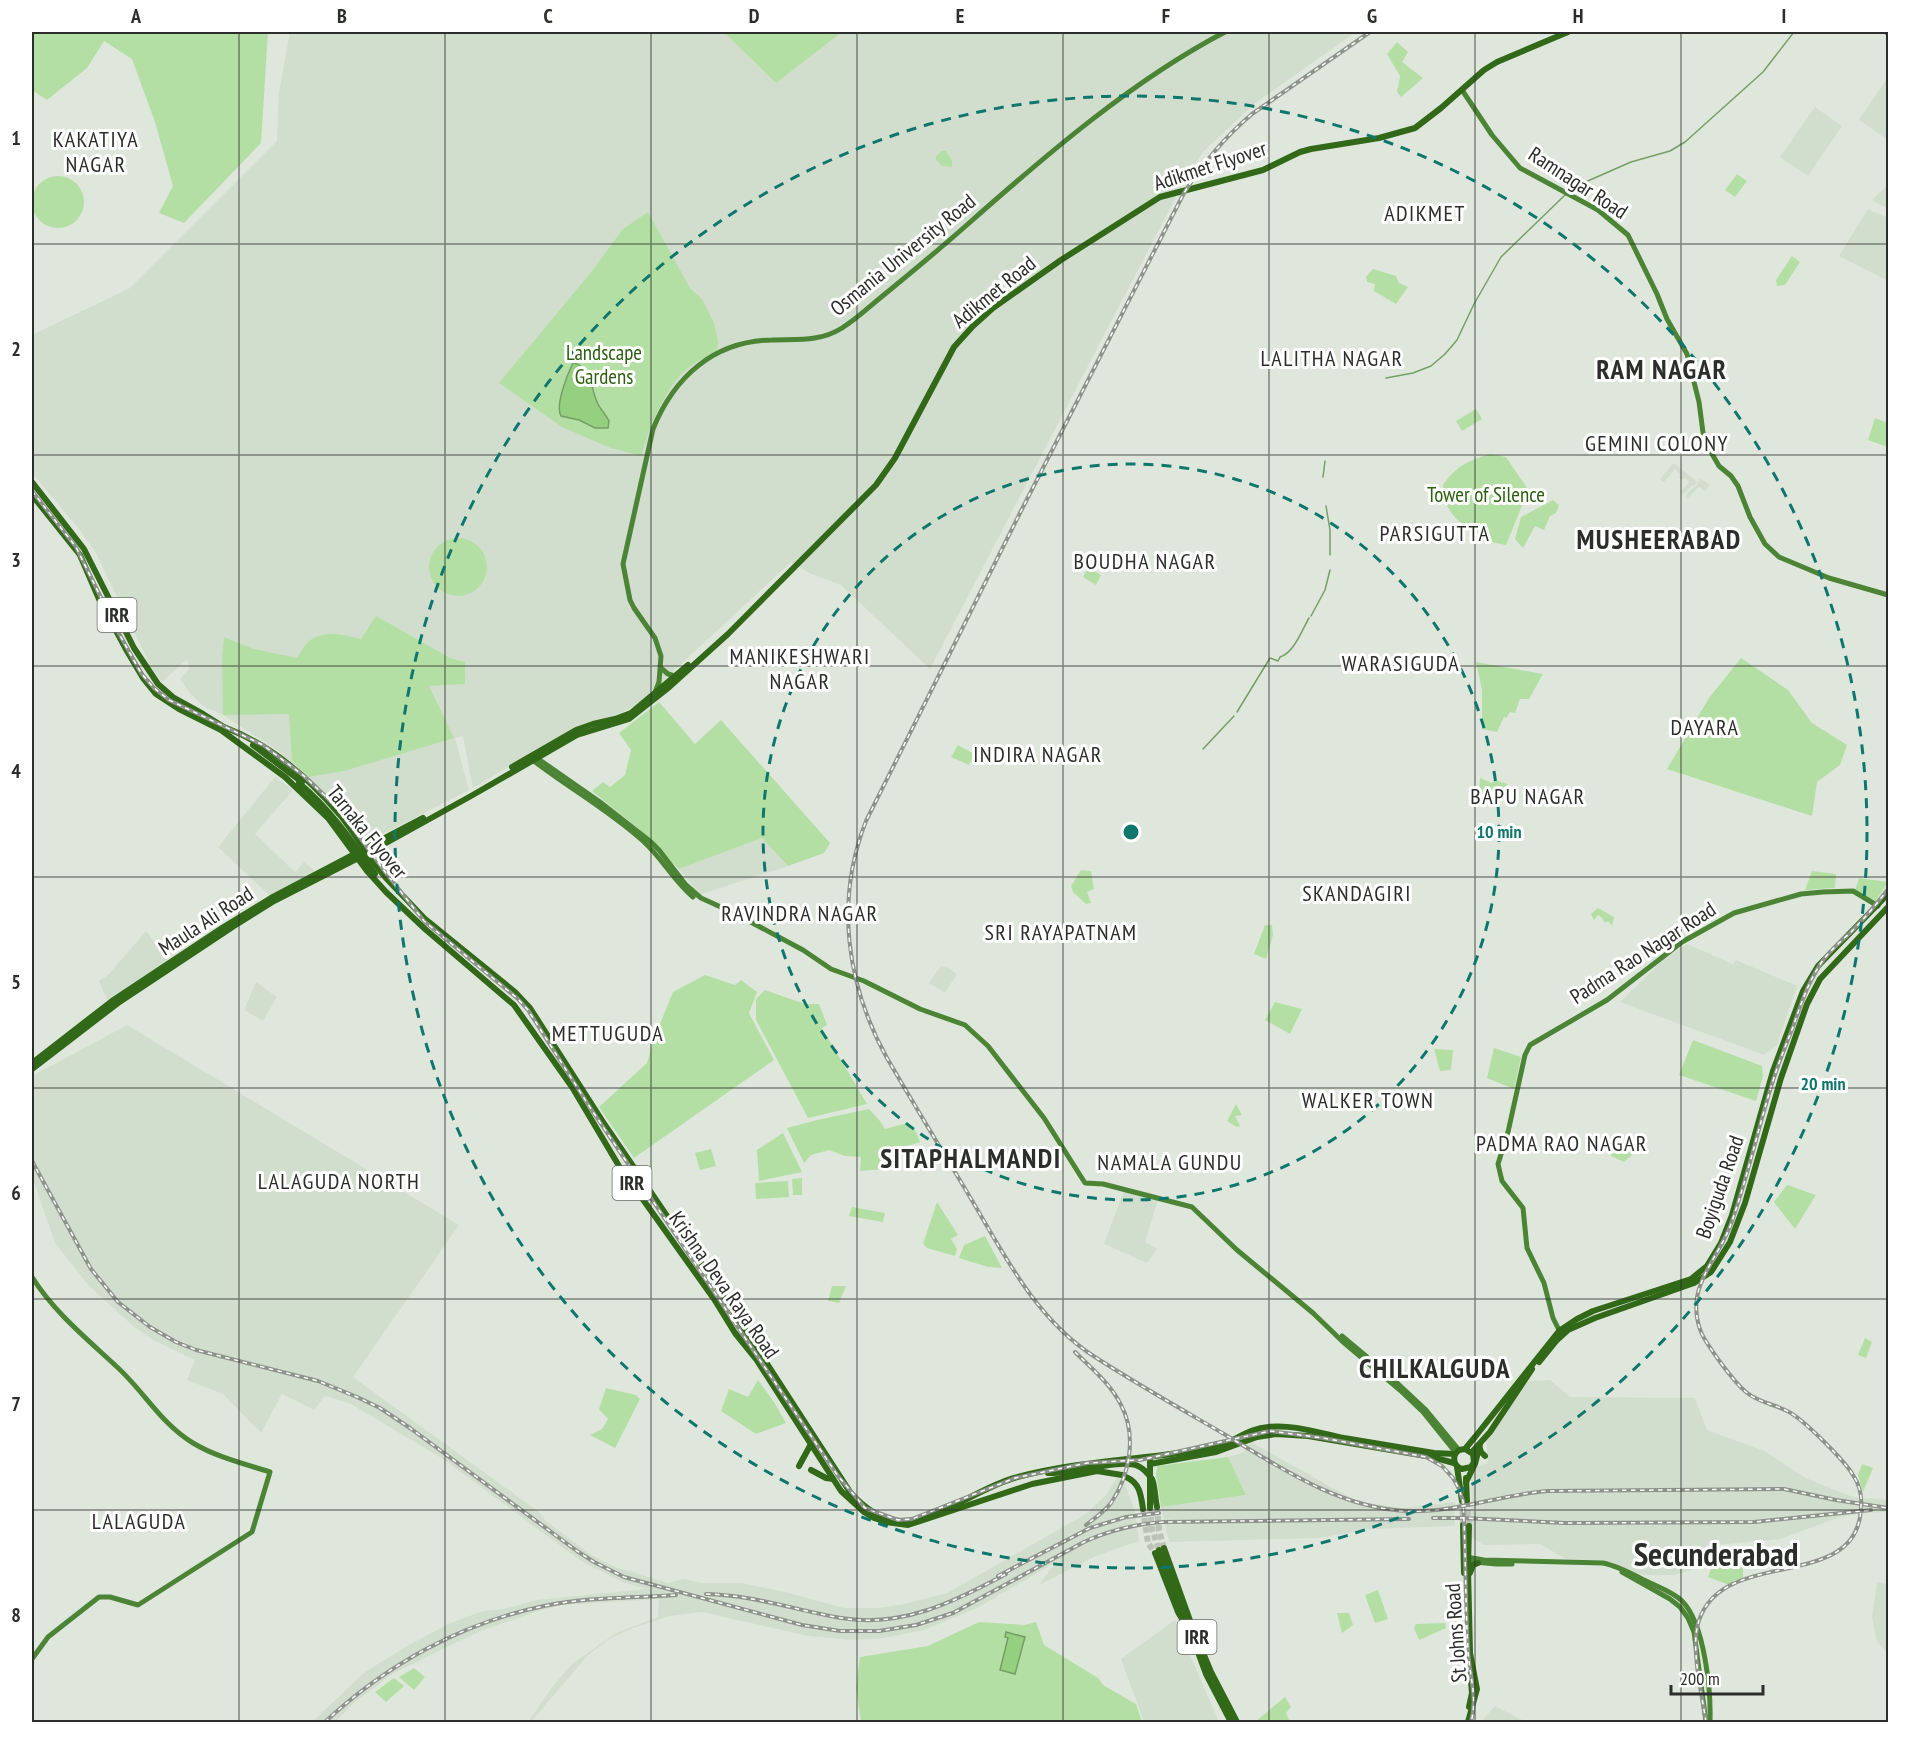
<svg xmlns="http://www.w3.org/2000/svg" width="1920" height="1754" viewBox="0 0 1920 1754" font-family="'PT Sans Narrow',sans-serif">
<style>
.built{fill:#d2decd}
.green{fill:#b3dfa4}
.water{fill:#95cf80;stroke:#759f66;stroke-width:1.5}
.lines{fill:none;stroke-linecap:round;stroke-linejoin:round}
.stream{stroke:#759f66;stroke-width:1.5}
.primary-tunnel{stroke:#bbc2b8;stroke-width:6;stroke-dasharray:6 3;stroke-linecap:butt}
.secondary{stroke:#4c8436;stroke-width:5}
.primary{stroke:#326919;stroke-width:6}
.rail-casing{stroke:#8d928b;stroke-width:4}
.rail{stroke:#fff;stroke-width:1.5;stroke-dasharray:4.5;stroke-linecap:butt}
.grid{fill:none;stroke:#2b2e2a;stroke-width:1.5;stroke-opacity:0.55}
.ring{fill:none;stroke:#0f766e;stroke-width:3;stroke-dasharray:10 8}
.labels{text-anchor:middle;stroke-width:6;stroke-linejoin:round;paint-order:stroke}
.shield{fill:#fff;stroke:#6b6d6a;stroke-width:1.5}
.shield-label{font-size:20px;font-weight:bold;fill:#2b2e2a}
.street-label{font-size:21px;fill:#2b2e2a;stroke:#fff}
.park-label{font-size:21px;fill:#2c6111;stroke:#fff}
.neighbourhood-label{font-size:22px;letter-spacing:1.5px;fill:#2b2e2a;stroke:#fff}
.district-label{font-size:27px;font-weight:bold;letter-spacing:1.5px;fill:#2b2e2a;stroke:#fff}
.town-label{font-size:33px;font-weight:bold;fill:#2b2e2a;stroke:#fff}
.centre{fill:#0f766e;stroke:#fff;stroke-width:3}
.ring-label{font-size:18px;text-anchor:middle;font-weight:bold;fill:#0f766e;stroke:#fff;stroke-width:6;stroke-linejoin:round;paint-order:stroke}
.neatline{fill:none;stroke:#2b2e2a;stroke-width:2}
.grid-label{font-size:20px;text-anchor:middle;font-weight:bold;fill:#2b2e2a}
</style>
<rect width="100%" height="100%" fill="#dfe7dc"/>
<g class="built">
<path d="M290,32H1356L1254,104L1204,151L1187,176L930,669L841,585L811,574L791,562L637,705L518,761L473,788L463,736L455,738L469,790L377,837L364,836L308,777L277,750L223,715L203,706L189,692L180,679L189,669L187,659L162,682L150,665L96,553L79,529L32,473V335L130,288L277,141L279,92Z"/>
<path d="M1888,77V140L1859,120Z"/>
<path d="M1815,107L1842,126L1808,176L1780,157Z"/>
<path d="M1888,185V209L1872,200Z"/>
<path d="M1868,209L1888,218V281L1839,256Z"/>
<path d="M1674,463L1697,482L1694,486L1692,485L1683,495L1680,492L1689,482L1685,478L1682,480L1679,477L1681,475L1675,469L1664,482L1660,479Z"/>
<path d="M1700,478L1710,485L1705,491L1699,487L1687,499L1685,496L1694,487H1696Z"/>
<path d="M275,777L293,790L255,834L295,872L304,862L315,871L305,878L271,897L218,847Z"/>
<path d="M762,838L788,866L702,894L693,887L679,869Z"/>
<path d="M146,931L169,962L108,1001L99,981L108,975Z"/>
<path d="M1687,944L1733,964L1736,960L1797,986L1777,1045L1764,1055L1620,1002L1666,957Z"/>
<path d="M941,966L948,968L957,974L945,993L929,983Z"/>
<path d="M256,982L277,997L263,1021L244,1010Z"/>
<path d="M127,1025L459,1225L353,1377L539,1512L546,1521L593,1556L615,1567L668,1583L683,1579L702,1583H742L785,1592L844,1608H876L905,1604L947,1593L1086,1514L1106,1495L1117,1478L1124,1482L1135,1511L1139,1541L1096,1556L1039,1585L1056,1562L977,1608L924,1630L884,1638L852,1640L808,1636L702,1612L670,1616L633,1628L611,1638L588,1655L531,1722H528L552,1687L572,1664L616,1633L658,1617L659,1599L562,1605L542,1610L483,1630L453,1644L392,1674L353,1704L335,1722H312L365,1672L407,1646L448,1624L483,1611L504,1609L536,1600L646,1589L622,1582L581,1561L443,1459L351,1404L325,1396L314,1410L282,1394L261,1433L223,1394L187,1380L195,1360L153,1340L133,1326L88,1285L55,1243L32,1177V1076Z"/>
<path d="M1124,1191L1158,1200L1145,1242L1157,1249L1147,1263L1104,1244Z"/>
<path d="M1550,1380L1570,1397L1695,1398L1707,1430L1764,1451L1806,1478L1825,1486L1853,1497L1888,1500V1512L1862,1513L1840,1517L1780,1539L1706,1546V1556L1694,1569L1674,1575H1643L1604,1561L1566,1559L1540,1544L1484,1545L1472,1538L1471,1476L1475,1467L1488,1463L1486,1439L1528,1381Z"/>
<path d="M1251,1442L1356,1501L1402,1508L1455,1502V1526L1371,1529L1318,1538L1169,1542L1161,1507L1246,1495L1228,1457L1244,1452Z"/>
<path d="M1877,1582L1888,1584V1653L1877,1642L1872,1617Z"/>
<path d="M1175,1620L1219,1722H1144L1121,1659Z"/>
<path d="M1495,1706L1526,1722H1481Z"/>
</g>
<g class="green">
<path d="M32,32H268L261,143L184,223L159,213L173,186L155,122L132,59L104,41L87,68L47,100L32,90Z"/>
<path d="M724,32H842L776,83Z"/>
<path d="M1397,42L1408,52L1402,62L1423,78L1401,97L1397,92L1400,76L1387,54Z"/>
<path d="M942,151H946L952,160V167L942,166L936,160V156Z"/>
<path d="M1737,174L1747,181L1735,197L1725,190Z"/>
<circle cx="58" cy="202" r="26"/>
<path d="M648,212L690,288L702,299L714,323L718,341L717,351C707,356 697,361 688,368C666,385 648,430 641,456L608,447L562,427L499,383L592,271L623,229Z"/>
<path d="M1792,256L1800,262L1785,285L1777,286L1776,280Z"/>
<path d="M1373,269L1396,276L1399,283L1408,287L1396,304L1374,291L1375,284L1367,282L1366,277Z"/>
<path d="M1476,409L1482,419L1462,431L1456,421Z"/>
<path d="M1875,418L1888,423V447L1868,440Z"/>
<path d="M1490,454L1506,457L1527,488L1526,496L1506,545C1501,544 1496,543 1492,542C1477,538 1452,519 1447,505C1444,499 1444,491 1443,485C1457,465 1468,461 1490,454Z"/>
<path d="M1553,500L1559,505L1556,513L1550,516L1544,530L1535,526L1523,548L1515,539L1521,517Z"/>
<circle cx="458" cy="567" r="29"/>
<path d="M1088,568L1101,575L1096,585L1083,577Z"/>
<path d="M376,616L450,658L465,662V684L429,686L454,738L344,771L308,777L292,761L289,714L223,715L222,660L224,637L254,649L297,658C300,653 304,646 308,642C323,629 345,635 361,639Z"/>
<path d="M1741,658L1788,690L1812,723L1847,745L1840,765L1817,782L1812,816L1667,769L1709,698Z"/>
<path d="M1476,662L1543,674L1529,699H1520L1515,713L1510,712L1506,718L1504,717L1497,732L1482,729V690Z"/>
<path d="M659,702L695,744L721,720L830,843L824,853L788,866L762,838L679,869L639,829L592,791L603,782L610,787L625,775L631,750L619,733Z"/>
<path d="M958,745L974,754L969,765L951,757Z"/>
<path d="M1480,778L1492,783L1495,780L1507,784L1503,796L1479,795Z"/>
<path d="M1081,870L1091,871L1094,889L1087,892L1091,903L1086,904L1073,892L1071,886Z"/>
<path d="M1812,871L1836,874L1835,888L1805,890Z"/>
<path d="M1859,878L1888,882L1875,902L1855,890Z"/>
<path d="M1598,908L1614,917L1612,926L1608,921L1605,923L1602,918L1598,915L1594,920L1591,914Z"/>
<path d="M1265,925H1272L1273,935L1266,959L1254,954Z"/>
<path d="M705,975L735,985L741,980L757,992L749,1013L774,1060L634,1158L599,1107L647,1063L653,1041L673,992Z"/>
<path d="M765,990L805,1004H819L827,1025L822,1028L867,1104L808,1118L756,1020V999Z"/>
<path d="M1275,1002L1302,1009L1290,1034L1265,1020Z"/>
<path d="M1693,1040L1762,1066L1763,1076L1756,1101L1679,1075Z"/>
<path d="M1494,1048L1521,1057L1514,1089L1487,1078Z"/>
<path d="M1434,1049L1453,1050L1451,1070L1440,1071Z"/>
<path d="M1236,1104L1242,1115L1235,1116L1240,1126L1237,1127L1227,1121Z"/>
<path d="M869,1109L880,1121L885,1129L908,1123L915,1130L920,1142L896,1149L898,1168L860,1171L861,1157L845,1156L829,1150L811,1155L804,1163L787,1128L817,1120Z"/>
<path d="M783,1133L802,1172L759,1181L757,1150Z"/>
<path d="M1615,1134L1632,1155L1624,1162L1611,1156Z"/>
<path d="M711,1149L716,1166L700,1170L695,1153Z"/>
<path d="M802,1178V1195H793L792,1179Z"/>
<path d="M788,1181L789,1197L756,1199L755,1183Z"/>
<path d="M1787,1185L1816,1195L1795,1229L1774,1202Z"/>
<path d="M937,1202L958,1235L951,1239L957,1249L955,1256L927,1248L923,1244Z"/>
<path d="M852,1207L885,1213L883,1222L849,1216Z"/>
<path d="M985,1236L1002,1268L988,1267L959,1258L964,1245Z"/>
<path d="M832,1286H846L839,1303L828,1301Z"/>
<path d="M1865,1338L1872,1342L1866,1358L1858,1355Z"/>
<path d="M758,1380L774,1402L786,1423L756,1434L721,1411L729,1389L748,1397Z"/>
<path d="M606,1388L636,1395L640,1399L615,1448L590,1435L602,1429L608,1419L599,1409Z"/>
<path d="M1228,1457L1246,1495L1161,1507L1156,1475L1157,1466Z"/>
<path d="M1862,1464L1873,1468L1863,1492L1858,1475Z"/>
<path d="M1720,1551H1743V1581L1734,1580L1732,1586L1708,1577L1716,1555Z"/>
<path d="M1378,1590L1388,1619L1375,1623L1365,1595Z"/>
<path d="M1337,1613H1349L1353,1625L1342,1633Z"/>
<path d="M979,1622L1025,1625L1036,1622L1044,1645L1098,1678L1103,1685L1136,1704L1142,1722H861L856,1688L860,1657L928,1646Z"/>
<path d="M1445,1623L1446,1628L1419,1640L1414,1628L1416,1624Z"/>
<path d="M414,1668L425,1677L414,1690L399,1677Z"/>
<path d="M394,1678L404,1686L386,1702L375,1692Z"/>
<path d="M1285,1697L1291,1707L1286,1713L1290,1722H1255Z"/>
</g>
<g class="water">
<path d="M573,363C592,366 591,391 598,404C601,410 606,415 609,421L608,428H595L579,420L561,416C555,405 567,375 573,363Z"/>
<path d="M1006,1632L1025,1637L1015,1674L1000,1670L1008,1638L1005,1637Z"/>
</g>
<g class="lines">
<g class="stream">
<path d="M1568,192L1574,187L1631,162L1670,151L1685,142L1763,72L1794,32"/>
<path d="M1386,378L1413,373L1431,366L1445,354L1457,340L1474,304L1501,257L1565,195"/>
<path d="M1323,477L1325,461"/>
<path d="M1326,506L1330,530V555"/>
<path d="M1311,616L1325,590L1330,570"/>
<path d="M1237,712L1270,658L1278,661L1280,657C1294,653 1302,630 1309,618"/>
<path d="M1203,749L1234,716"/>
</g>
<g class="primary-tunnel">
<path d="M1462,1501L1463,1525"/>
<path d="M1467,1501L1469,1526"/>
<path d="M1157,1507L1159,1530L1164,1548"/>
<path d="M1150,1508L1152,1529L1159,1550"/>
<path d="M1143,1509L1148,1543L1155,1553"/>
</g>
<g class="secondary">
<path d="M1462,90L1492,135L1520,168L1598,210L1628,235L1657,294L1667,319L1687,354L1699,402L1704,440L1719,466L1731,476L1738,486L1750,517L1765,544L1779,557L1829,578L1888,595"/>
<path d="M661,668L668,674L675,676"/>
<path d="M656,690L659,682L661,656L655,638L634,608L630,600L623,564L653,429C674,377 714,341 772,340C797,339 820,342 842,328C858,318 871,305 885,294C913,271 941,248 968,224C1046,155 1133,80 1225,32"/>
<path d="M534,756L600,802L651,842L659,850L686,885L701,898L734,913L803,950L831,969L864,981L920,1009L965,1025L988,1046L1044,1118L1085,1183L1103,1184L1192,1207L1237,1250L1313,1313L1342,1341L1401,1391L1423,1412L1456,1453"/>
<path d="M530,758C567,787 609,810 643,841C662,858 674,881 693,897"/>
<path d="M32,1277C54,1312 86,1338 116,1366C143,1390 161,1424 193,1443C216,1457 245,1464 270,1472L252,1532L138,1605L110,1597H99L48,1637L32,1659"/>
<path d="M1561,1334L1553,1318L1544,1283L1527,1248L1523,1208L1502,1181L1498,1164L1508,1132L1525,1055L1530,1045L1607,1000L1682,942L1734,913L1801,894L1823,892L1853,891L1878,906"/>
<path d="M1342,1336L1367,1357"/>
<path d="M1395,1381L1426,1410L1459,1450"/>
<path d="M1466,1557L1484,1560L1603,1563C1618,1566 1632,1574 1646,1581C1658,1587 1673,1592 1682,1601C1705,1624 1711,1692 1710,1722"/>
<path d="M1464,1561L1496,1564H1512"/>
<path d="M1622,1572L1670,1599L1680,1607L1688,1618L1694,1632L1706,1722"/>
</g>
<g class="primary">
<path d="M1887,32H1888"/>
<path d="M32,482L84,549L134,648L158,684L174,698L203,714L227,729"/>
<path d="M32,495L80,555L99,599L127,651L143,678L156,694L179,709L221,730L285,777L328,818L367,871L386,892L425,929L514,1005L572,1087L619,1166L714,1299L735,1333L756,1359L841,1491L864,1512L874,1518L886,1522L908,1525L1032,1484L1097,1471L1122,1475"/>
<path d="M224,727C269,744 309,778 340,815C356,835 369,859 386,878C399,892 412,905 424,918L515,992L530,1008L605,1125L667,1216L707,1271L850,1492C863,1507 883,1522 904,1521C941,1519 979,1488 1014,1478C1079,1460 1146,1460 1212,1448C1232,1444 1248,1428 1268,1427C1293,1424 1319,1433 1344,1438C1374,1443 1404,1448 1434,1453L1455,1454"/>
<path d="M253,745L302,782"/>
<path d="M512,767L576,730L593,724L615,719L631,713L688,665"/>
<path d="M299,783C330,809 352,841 375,874"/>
<path d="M32,1063L112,1001L222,928L271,898L423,818"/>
<path d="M32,1069L118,1003L234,926L274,901L368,853L471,796L577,735L629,719L667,689L728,634L876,485L895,458L954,347L973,326L993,308L1061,260L1160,197L1263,170L1300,152L1311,149L1379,138L1415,128L1441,108L1484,70L1497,62L1568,32"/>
<path d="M1539,1362L1556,1341L1568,1330L1595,1318L1694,1283L1711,1272L1730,1242L1745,1203L1781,1078L1807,1004L1820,979L1888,907"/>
<path d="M1479,1446L1481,1452L1485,1456"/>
<path d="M1465,1449L1473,1454L1474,1462L1471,1467L1462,1469C1455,1467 1453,1461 1455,1454L1459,1450L1465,1449L1475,1437L1559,1331L1577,1319L1593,1311L1691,1279L1707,1266L1721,1243L1732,1215L1773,1071L1803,991L1818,966L1888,894"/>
<path d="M1472,1452L1490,1432L1532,1369"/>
<path d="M1150,1461V1508"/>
<path d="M1150,1464L1216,1452L1257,1437L1276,1434L1308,1436L1432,1457L1454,1463"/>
<path d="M799,1466L811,1444"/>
<path d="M1457,1467L1462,1501"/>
<path d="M811,1470L826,1478L833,1479"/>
<path d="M1048,1473C1072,1475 1119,1458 1138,1466C1143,1468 1149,1475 1152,1479C1155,1486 1155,1499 1157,1507"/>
<path d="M1126,1477C1140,1483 1141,1495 1143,1509"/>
<path d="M1466,1478L1467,1501"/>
<path d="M1466,1482L1475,1464L1480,1444"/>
<path d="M1463,1525L1464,1573"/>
<path d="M1164,1548L1192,1626L1211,1672L1237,1722"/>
<path d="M1159,1550L1182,1611L1188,1621"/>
<path d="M1155,1553L1178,1612L1192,1636L1206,1674L1231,1722"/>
<path d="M1470,1573L1473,1565L1478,1563"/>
<path d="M1469,1707L1472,1693L1470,1670"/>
<path d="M1468,1722L1477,1689L1470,1653L1468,1569L1469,1526"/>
</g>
<g class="rail-casing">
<g id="rail">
<path d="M1370,32L1252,114C1225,137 1203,163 1184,193L1022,509L866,821C835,900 846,984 887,1058C913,1103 940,1147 967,1192C1003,1252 1034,1318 1095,1357C1137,1384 1181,1409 1224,1434C1281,1468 1339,1508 1407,1511C1455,1513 1499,1495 1547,1491L1784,1489L1836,1500L1888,1508"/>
<path d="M32,491L76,547L117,630L141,673L154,688L169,700L263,745L304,776L339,809L386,873L424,921L518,999L528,1010L591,1109L838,1476L865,1508L898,1520L912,1519L1015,1478L1087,1463L1140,1460L1270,1431L1323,1438L1426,1457L1442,1466L1453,1478L1459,1489L1463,1501C1466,1551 1465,1600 1468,1649C1469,1675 1478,1697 1471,1722"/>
<path d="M32,1161L91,1269L118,1302L150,1327L176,1342L196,1350L318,1381L357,1397L380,1408L410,1428L577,1551L594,1562L624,1577L802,1625L840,1631H879L916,1625L953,1613L1084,1542C1110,1530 1135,1524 1164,1522L1409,1519"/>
<path d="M1075,1352C1091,1368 1111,1384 1121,1405C1137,1435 1130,1475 1111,1503C1104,1512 1095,1518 1086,1525"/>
<path d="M1433,1518H1462L1565,1523L1754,1522L1871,1510"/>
<path d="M998,1576L1090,1528L1126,1517L1159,1513"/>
<path d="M706,1594C753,1595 795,1610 841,1618C902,1628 954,1602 1006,1574"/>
<path d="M325,1722C386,1665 461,1623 544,1606C586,1597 632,1598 676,1595"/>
<path d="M1706,1722C1702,1695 1692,1654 1697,1628C1715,1542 1860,1597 1861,1506C1862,1495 1859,1484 1853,1475C1845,1461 1804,1420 1789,1412C1775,1404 1759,1403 1746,1392C1733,1381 1713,1353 1704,1338C1697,1326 1695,1310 1697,1297C1702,1271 1722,1249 1731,1224C1747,1179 1757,1133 1771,1087C1777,1067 1785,1047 1793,1027C1801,1004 1809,979 1824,959C1831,950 1841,941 1850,933C1864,919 1876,905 1888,889"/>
</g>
</g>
<use href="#rail" class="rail"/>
</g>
<path class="grid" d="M239,32V1722M445,32V1722M651,32V1722M857,32V1722M1063,32V1722M1269,32V1722M1475,32V1722M1681,32V1722M32,244H1888M32,455H1888M32,666H1888M32,877H1888M32,1088H1888M32,1299H1888M32,1510H1888"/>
<g class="ring">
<circle cx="1131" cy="832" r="368"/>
<circle cx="1131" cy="832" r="736"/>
</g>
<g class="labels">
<g class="shield">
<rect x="97.5" y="598" width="39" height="34" rx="4.5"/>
<rect x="612.5" y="1166" width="39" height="34" rx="4.5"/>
<rect x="1177.5" y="1620" width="39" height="34" rx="4.5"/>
</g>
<g class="shield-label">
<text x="117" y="622">IRR</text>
<text x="632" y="1190">IRR</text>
<text x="1197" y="1644">IRR</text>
</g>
<g class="street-label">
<text transform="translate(1210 166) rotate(-18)" y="7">Adikmet Flyover</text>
<text transform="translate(1578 183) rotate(33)" y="7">Ramnagar Road</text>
<text transform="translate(903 255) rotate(-39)" y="7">Osmania University Road</text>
<text transform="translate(994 292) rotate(-39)" y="7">Adikmet Road</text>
<text transform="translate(367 832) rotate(51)" y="7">Tarnaka Flyover</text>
<text transform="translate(206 921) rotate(-33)" y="7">Maula Ali Road</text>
<text transform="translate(1643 953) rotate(-33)" y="7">Padma Rao Nagar Road</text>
<text transform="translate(1720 1187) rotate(-71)" y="7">Boyiguda Road</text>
<text transform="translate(724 1285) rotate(55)" y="7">Krishna Deva Raya Road</text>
<text transform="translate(1456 1633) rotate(-94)" y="7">St Johns Road</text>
</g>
<g class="park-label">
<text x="604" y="360">Landscape<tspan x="604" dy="24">Gardens</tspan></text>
<text x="1486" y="502">Tower of Silence</text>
</g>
<g class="neighbourhood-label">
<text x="96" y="147">KAKATIYA<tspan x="96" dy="25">NAGAR</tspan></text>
<text x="1425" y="221">ADIKMET</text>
<text x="1332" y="366">LALITHA NAGAR</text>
<text x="1657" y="451">GEMINI COLONY</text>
<text x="1435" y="541">PARSIGUTTA</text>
<text x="1145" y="569">BOUDHA NAGAR</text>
<text x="800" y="664">MANIKESHWARI<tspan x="800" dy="25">NAGAR</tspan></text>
<text x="1401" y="671">WARASIGUDA</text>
<text x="1705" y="735">DAYARA</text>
<text x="1038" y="762">INDIRA NAGAR</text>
<text x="1528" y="804">BAPU NAGAR</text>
<text x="1357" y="901">SKANDAGIRI</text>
<text x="800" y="921">RAVINDRA NAGAR</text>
<text x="1061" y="940">SRI RAYAPATNAM</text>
<text x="608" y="1041">METTUGUDA</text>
<text x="1368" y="1108">WALKER TOWN</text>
<text x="1562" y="1151">PADMA RAO NAGAR</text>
<text x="1170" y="1170">NAMALA GUNDU</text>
<text x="339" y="1189">LALAGUDA NORTH</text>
<text x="139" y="1529">LALAGUDA</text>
</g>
<g class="district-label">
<text x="1662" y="379">RAM NAGAR</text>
<text x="1659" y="549">MUSHEERABAD</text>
<text x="971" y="1168">SITAPHALMANDI</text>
<text x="1435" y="1378">CHILKALGUDA</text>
</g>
<g class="town-label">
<text x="1716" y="1566">Secunderabad</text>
</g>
</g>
<circle cx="1131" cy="832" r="9" class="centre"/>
<g class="ring-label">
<text x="1499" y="838">10 min</text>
<text x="1823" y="1090">20 min</text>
</g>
<rect width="1920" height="1754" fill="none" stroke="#ffffff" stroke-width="66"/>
<path d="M1671 1685v9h92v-9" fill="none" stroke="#2b2e2a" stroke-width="3"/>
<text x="1680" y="1685" font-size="18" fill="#2b2e2a" stroke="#ffffff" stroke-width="4.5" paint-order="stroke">200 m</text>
<rect x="33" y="33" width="1854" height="1688" class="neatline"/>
<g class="grid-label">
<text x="136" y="23">A</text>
<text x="342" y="23">B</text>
<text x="548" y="23">C</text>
<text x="754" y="23">D</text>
<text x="960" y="23">E</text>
<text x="1166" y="23">F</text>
<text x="1372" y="23">G</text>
<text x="1578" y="23">H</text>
<text x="1784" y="23">I</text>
<text x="16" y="145">1</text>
<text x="16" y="356">2</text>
<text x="16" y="567">3</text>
<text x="16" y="778">4</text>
<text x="16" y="989">5</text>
<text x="16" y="1200">6</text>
<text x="16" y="1411">7</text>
<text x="16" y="1622">8</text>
</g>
</svg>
